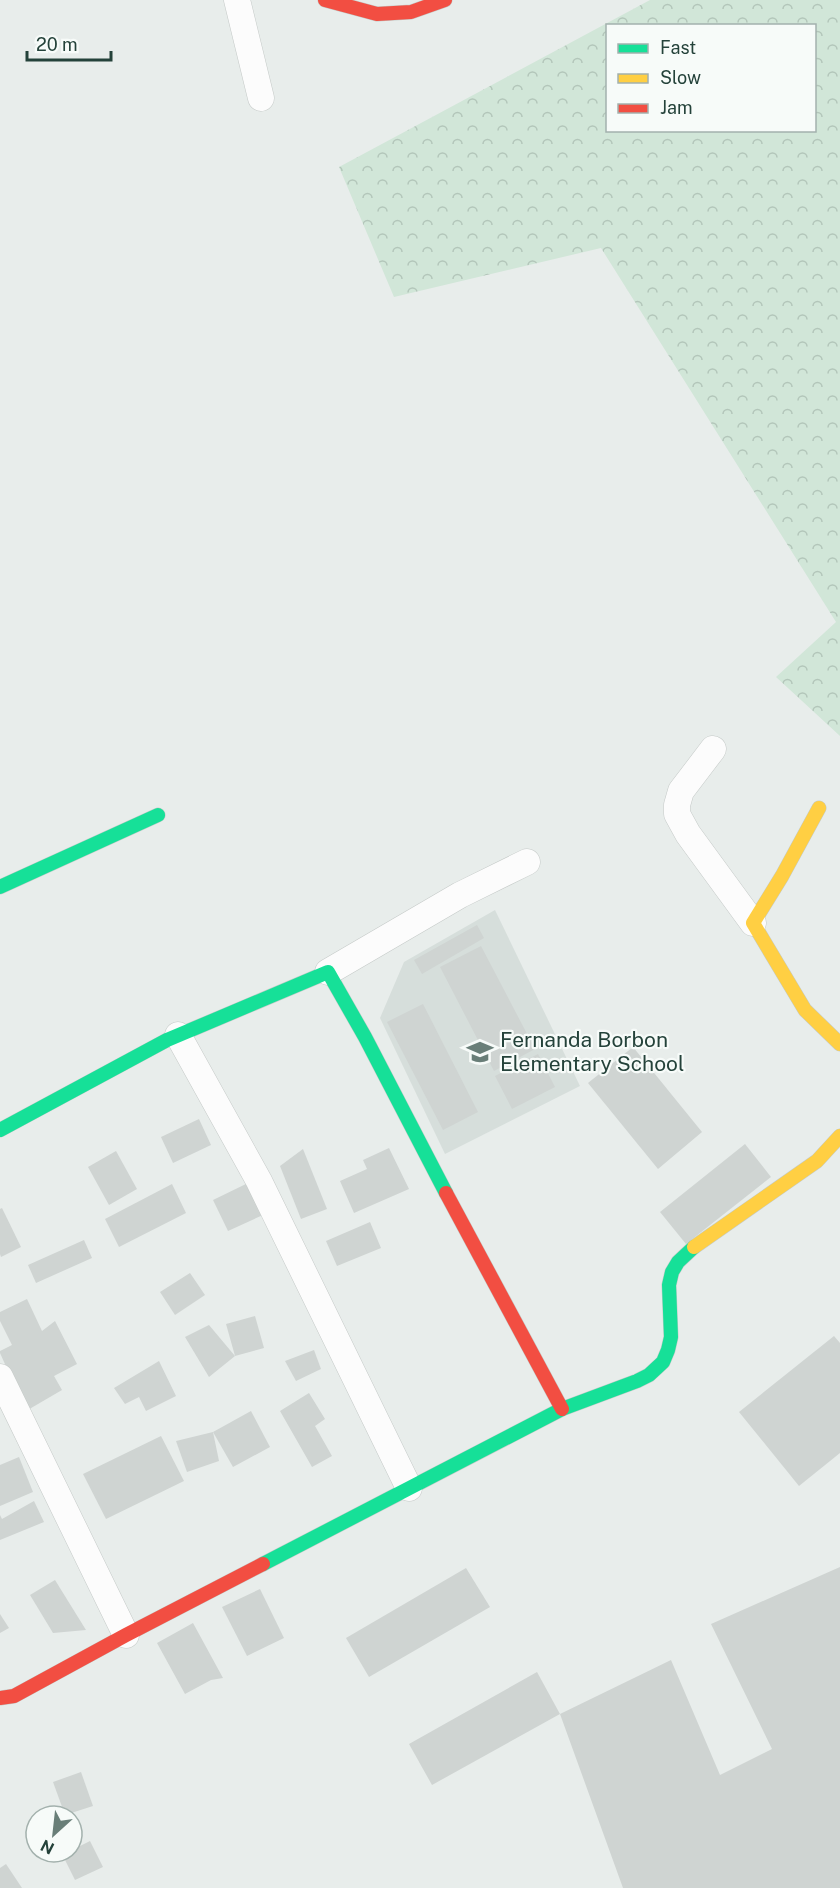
<svg xmlns="http://www.w3.org/2000/svg" width="840" height="1888" viewBox="0 0 840 1888" font-family="'Public Sans',sans-serif">
<style>
.built{fill:#d6dedb}
.park{fill:url(#park-crowns);fill-rule:evenodd}
.building{fill:#cfd4d2}
.lines{fill:none;stroke-linecap:round;stroke-linejoin:round}
.street-casing{stroke:#c5cac8;stroke-width:27}
.fast-casing{stroke:#c3cbc8;stroke-width:15}
.slow-casing{stroke:#c3cbc8;stroke-width:15}
.jam-casing{stroke:#c3cbc8;stroke-width:15}
.street{stroke:#fcfcfc;stroke-width:26}
.fast{stroke:#16e098;stroke-width:14}
.slow{stroke:#ffcf43;stroke-width:14}
.jam{stroke:#f24e42;stroke-width:14}
.labels{text-anchor:middle;stroke-width:4.5;stroke-linejoin:round;paint-order:stroke}
.poi-label{font-size:21px;fill:#24423a;stroke:#f7fbf9;text-anchor:start}
</style>
<defs>
<pattern id="park-crowns" width="20" height="18" patternUnits="userSpaceOnUse" patternTransform="scale(1.5)"><rect width="20" height="18" fill="#d1e6d8"/><path d="M2 6a3 3 0 1 1 6 0M12 15a3 3 0 1 1 6 0" fill="none" stroke="#b3c6ba"/></pattern>
</defs>
<rect width="100%" height="100%" fill="#e8edeb"/>
<path class="built" d="M495,910L580,1086L445,1154L380,1018L404,962Z"/>
<path class="park" d="M650,0H840V736L776,677L836,622L601,248L394,297L339,167ZM608,26H814V130H608Z"/>
<g class="building">
<path d="M477,925L484,938L422,974L414,960Z"/>
<path d="M481,946L535,1049L494,1071L440,967Z"/>
<path d="M423,1004L478,1112L443,1130L387,1022Z"/>
<path d="M633,1047L702,1132L658,1169L588,1083Z"/>
<path d="M538,1054L555,1087L512,1109L495,1076Z"/>
<path d="M199,1119L211,1145L173,1163L161,1137Z"/>
<path d="M745,1144L771,1177L686,1244L660,1212Z"/>
<path d="M389,1148L409,1189L354,1213L340,1181L367,1169L363,1160Z"/>
<path d="M303,1149L327,1209L301,1219L280,1166Z"/>
<path d="M116,1151L137,1189L109,1205L88,1167Z"/>
<path d="M248,1183L263,1215L228,1231L213,1200Z"/>
<path d="M172,1184L186,1213L119,1247L105,1219Z"/>
<path d="M2,1208L21,1247L1,1257L0,1254V1209Z"/>
<path d="M370,1222L381,1248L337,1266L326,1241Z"/>
<path d="M84,1240L92,1258L36,1283L28,1265Z"/>
<path d="M190,1273L205,1295L175,1315L160,1292Z"/>
<path d="M27,1299L42,1331L55,1321L77,1364L54,1376L62,1390L26,1411L0,1353V1351L12,1345L0,1321V1312Z"/>
<path d="M255,1316L264,1348L235,1356L226,1324Z"/>
<path d="M209,1325L235,1356L209,1377L185,1337Z"/>
<path d="M834,1336L840,1343V1453L799,1486L739,1412Z"/>
<path d="M314,1350L321,1369L296,1381L285,1361Z"/>
<path d="M159,1361L176,1396L146,1411L139,1397L125,1404L114,1388Z"/>
<path d="M309,1393L325,1419L315,1426L332,1456L312,1467L280,1411Z"/>
<path d="M251,1411L270,1447L233,1467L213,1432Z"/>
<path d="M213,1432L219,1461L187,1472L176,1441Z"/>
<path d="M161,1436L184,1481L106,1519L83,1474Z"/>
<path d="M19,1457L33,1492L0,1506V1465Z"/>
<path d="M34,1501L44,1522L0,1540V1515L2,1519Z"/>
<path d="M840,1567V1888H623L560,1714L671,1660L720,1775L772,1749L711,1624Z"/>
<path d="M466,1568L490,1607L369,1677L346,1638Z"/>
<path d="M55,1580L86,1630L53,1633L30,1595Z"/>
<path d="M260,1589L284,1638L247,1656L222,1607Z"/>
<path d="M0,1614L9,1628L0,1633Z"/>
<path d="M193,1623L223,1678L211,1680L185,1694L157,1643Z"/>
<path d="M537,1672L560,1714L432,1785L409,1744Z"/>
<path d="M81,1772L93,1806L65,1815L53,1782Z"/>
<path d="M90,1841L103,1867L75,1880L62,1854L72,1852V1850Z"/>
<path d="M6,1864L22,1888H0V1868Z"/>
</g>
<g class="lines">
<g class="street-casing">
<g id="street">
<path d="M237,0L261,98"/>
<path d="M713,749L681,791L677,805V814L688,834L753,923"/>
<path d="M328,972L460,895L527,862"/>
<path d="M178,1035L259,1181L409,1488"/>
<path d="M0,1377L126,1635"/>
</g>
</g>
<g class="fast-casing">
<g id="fast">
<path d="M0,887L158,815"/>
<path d="M0,1130L167,1040L328,972L365,1037L446,1193"/>
<path d="M263,1564L562,1409L637,1381L649,1375L663,1362L668,1350L671,1337L669,1285L672,1272L678,1262L694,1247"/>
</g>
</g>
<g class="slow-casing">
<g id="slow">
<path d="M819,808L782,876L753,923L805,1010L840,1044"/>
<path d="M694,1247L817,1161L840,1136"/>
</g>
</g>
<g class="jam-casing">
<g id="jam">
<path d="M325,0L377,14L411,12L445,0"/>
<path d="M446,1193L562,1409"/>
<path d="M0,1698L14,1696L126,1635L263,1564"/>
</g>
</g>
<use href="#street" class="street"/>
<use href="#fast" class="fast"/>
<use href="#slow" class="slow"/>
<use href="#jam" class="jam"/>
</g>
<defs>
<g id="school-bare" transform="scale(2.07)"><path d="M0-5L7-2L0 1L-7-2ZM-4 1L0 2.5L4 1V4Q0 6-4 4Z" fill="#697e78" stroke="#f7fbf9" stroke-width="2.5" paint-order="stroke"/></g>
</defs>
<g fill-rule="evenodd">
<use href="#school-bare" x="480" y="1052"/>
</g>
<g class="labels">
<g class="poi-label">
<text x="500" y="1047">Fernanda Borbon<tspan x="500" dy="24">Elementary School</tspan></text>
</g>
</g>
<rect x="606" y="24" width="210" height="108" fill="#f7fbf9" stroke="#a3b1ad" stroke-width="1.5"/>
<rect x="618" y="44" width="30" height="9" fill="#16e098" stroke="#a3b1ad" stroke-width="1.5"/>
<text x="660" y="54" font-size="18" fill="#24423a">Fast</text>
<rect x="618" y="74" width="30" height="9" fill="#ffcf43" stroke="#a3b1ad" stroke-width="1.5"/>
<text x="660" y="84" font-size="18" fill="#24423a">Slow</text>
<rect x="618" y="104" width="30" height="9" fill="#f24e42" stroke="#a3b1ad" stroke-width="1.5"/>
<text x="660" y="114" font-size="18" fill="#24423a">Jam</text>
<g transform="translate(54 1834) rotate(207)"><circle r="28" fill="#f7fbf9" stroke="#a3b1ad" stroke-width="1.5"/>
<path d="M0-4.5L10 22L0 15L-10 22Z" fill="#697e78"/>
<text y="-9" font-size="16" font-weight="bold" text-anchor="middle" fill="#24423a">N</text>
</g>
<path d="M27 51v9h84v-9" fill="none" stroke="#24423a" stroke-width="3"/>
<text x="36" y="51" font-size="18" fill="#24423a" stroke="#f7fbf9" stroke-width="4.5" paint-order="stroke">20 m</text>
</svg>
